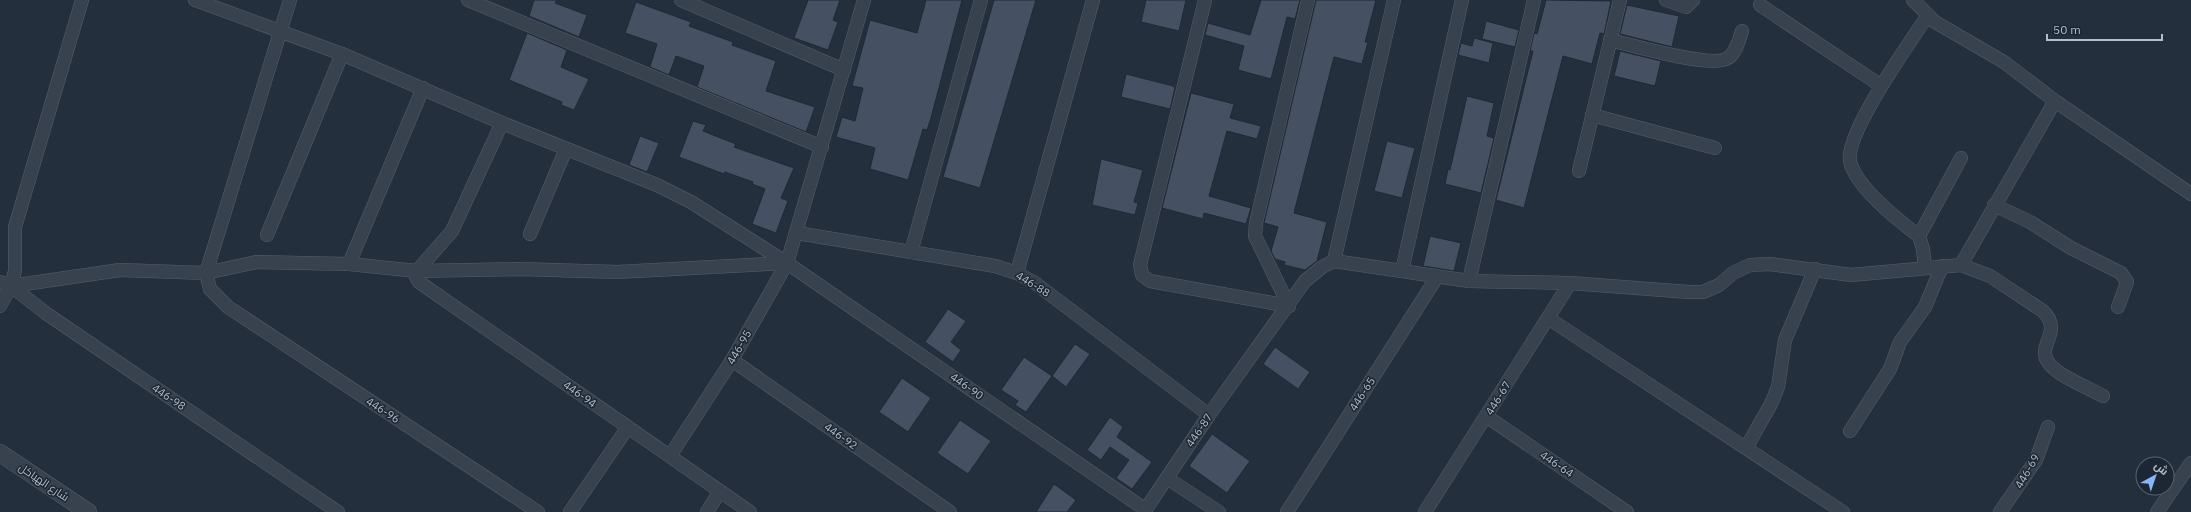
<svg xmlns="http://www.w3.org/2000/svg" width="2191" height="512" viewBox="0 0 2191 512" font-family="'IBM Plex Sans',Cairo,sans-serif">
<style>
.building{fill:#455162;stroke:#1f2835}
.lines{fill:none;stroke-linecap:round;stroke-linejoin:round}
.minor-casing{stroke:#565f6c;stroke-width:14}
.tertiary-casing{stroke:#565f6c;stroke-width:18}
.minor{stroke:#38414e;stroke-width:13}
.tertiary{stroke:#38414e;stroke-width:17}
.labels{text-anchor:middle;stroke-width:3;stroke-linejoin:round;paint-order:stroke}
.street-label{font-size:11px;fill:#b4bcc9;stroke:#1d2633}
</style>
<rect width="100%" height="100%" fill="#242f3e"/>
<g class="building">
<path d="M534,0H557L555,3L587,15L579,37L529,16Z"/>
<path d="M808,0H840L833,20L838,22L828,50L794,38Z"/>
<path d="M926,0H962L931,118L927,130L923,129L908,180L870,169L875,148L836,137L842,117L855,121L863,88L852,86L870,20L917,33Z"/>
<path d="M994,0H1036L980,188L943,177Z"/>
<path d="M1146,0H1186L1179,31L1141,22Z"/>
<path d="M1261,0H1300L1295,19L1287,17L1271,79L1238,70L1244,46L1205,35L1208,23L1250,35Z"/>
<path d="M1316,0H1376L1365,42H1368L1362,64L1334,57L1294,213L1327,222L1317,261L1305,270L1284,265L1285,262L1275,259L1271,251L1278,227L1264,223Z"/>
<path d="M1546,0L1611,1L1604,34L1600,33L1592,64L1563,56L1524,208L1496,200L1533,51H1530L1534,33L1537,34Z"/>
<path d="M636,2L691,22L689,26L733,42L732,45L776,61L766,91L815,107L806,132L697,87L704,66L676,56L669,75L650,67L657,44L625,33Z"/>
<path d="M1627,5L1679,16L1672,47L1620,34Z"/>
<path d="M1486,21L1519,30L1515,47L1482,39Z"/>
<path d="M527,33L567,50L561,67L589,79L574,110L561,105L562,102L509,80Z"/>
<path d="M1474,38L1493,43L1489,63L1458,55L1461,43L1472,46Z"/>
<path d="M1620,51L1661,61L1655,86L1614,76Z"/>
<path d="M1126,74L1173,86L1175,88L1170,109L1121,97Z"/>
<path d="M1191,93L1234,104L1230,118L1261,126L1257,139L1227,131L1209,196L1251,208L1246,224L1204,213L1203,219L1162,208Z"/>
<path d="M1467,96L1494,103L1487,136L1494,138L1481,193L1445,184L1448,169L1450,170Z"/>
<path d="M693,121L706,125L703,131L736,144L734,147L794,168L781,198L788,201L776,233L752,224L765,189L752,184L753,182L725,172L724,174L679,157Z"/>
<path d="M640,136L659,143L647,172L629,165Z"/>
<path d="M1387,141L1415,148L1402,198L1374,191Z"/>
<path d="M1101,159L1143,170L1134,202L1138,203L1135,215L1092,205Z"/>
<path d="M1430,236L1461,243L1454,271L1423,266Z"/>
<path d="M948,309L966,321L951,342L961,350L953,362L925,342Z"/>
<path d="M1075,344L1090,354L1066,387L1052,376Z"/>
<path d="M1275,347L1310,372L1298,389L1263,364Z"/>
<path d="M1024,357L1052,376L1026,412L1015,405L1018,401L1001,390Z"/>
<path d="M902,378L931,398L908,432L879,412Z"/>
<path d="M1110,417L1123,427L1117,437L1152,462L1132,489L1116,478L1129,460L1110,447L1101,460L1087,450Z"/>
<path d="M960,420L991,441L968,474L937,453Z"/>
<path d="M1212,434L1250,461L1227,493L1189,466Z"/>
<path d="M1054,484L1076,500L1067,512H1036Z"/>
</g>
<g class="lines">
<g class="minor-casing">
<g id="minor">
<path d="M195,0L342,54L502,123L657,185L691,202L787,263L1146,510"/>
<path d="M290,0L206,273L210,289L228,307L538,512"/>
<path d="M468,0L822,147"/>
<path d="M681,0L844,70"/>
<path d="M1205,0L1140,265L1142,275L1150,281L1289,306"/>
<path d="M1666,0L1686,7L1693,0"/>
<path d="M1913,0L1935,22L2004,62L2055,101L2191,194"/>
<path d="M1760,5L1880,85"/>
<path d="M1928,15C1911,41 1845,133 1850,161C1855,186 1899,221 1919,236L1961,158"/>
<path d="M1610,40C1632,45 1712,69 1728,58C1736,53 1739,40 1742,31"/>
<path d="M1592,115L1715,148"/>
<path d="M502,123L452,231L417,271L416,277L419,282L750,512"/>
<path d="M1579,171L1620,0"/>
<path d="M1994,205L2030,222L2071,248L2121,273L2127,282L2118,307"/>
<path d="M797,233L995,266L1017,273L1035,283L1209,415"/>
<path d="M530,234L566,149"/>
<path d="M267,235L342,54"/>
<path d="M1919,236L1923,249L1925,268"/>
<path d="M911,252L981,0"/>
<path d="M1334,261L1394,0"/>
<path d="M349,264L423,88"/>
<path d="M1961,265L2055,101"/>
<path d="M1402,271L1462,0"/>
<path d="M1017,273L1093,0"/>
<path d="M1469,281L1534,0"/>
<path d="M0,282L11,286L47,314L338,512"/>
<path d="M11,286L120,270L206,273L256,262L349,264L417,271L519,269L617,272L787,263"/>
<path d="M0,306L11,286L15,271V227L82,0"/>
<path d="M1289,306L1255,236L1256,223L1308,0"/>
<path d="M1548,318L1843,512"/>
<path d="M732,360L950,512"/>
<path d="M1486,416L1627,512"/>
<path d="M1850,431L1890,369L1900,342L1925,307L1942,266"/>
<path d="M1746,448L1771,404L1778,387L1785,340L1815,269"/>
<path d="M670,456L732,360L787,263L864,0"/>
<path d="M1167,478L1219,512"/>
<path d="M570,512L628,427"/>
<path d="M707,512L720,491"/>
<path d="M1144,512L1209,415L1305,281L1322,267L1334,261L1469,281L1570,283L1689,292H1703L1719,285L1733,273L1750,265L1770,264L1851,275L1961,265L1990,276L2043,311C2064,332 2036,345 2048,362C2057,376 2088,387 2103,396"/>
<path d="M1287,512L1437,277"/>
<path d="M1425,512L1570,283"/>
<path d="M2000,512L2036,460L2048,427"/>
<path d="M2157,512L2191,463"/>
</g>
</g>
<g class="tertiary-casing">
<path id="tertiary" d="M0,453L88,512"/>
</g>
<use href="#minor" class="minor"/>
<use href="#tertiary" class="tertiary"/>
</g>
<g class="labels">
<g class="street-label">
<text transform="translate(1033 284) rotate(32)" y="4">446-88</text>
<text transform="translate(739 347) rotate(-60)" y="4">446-95</text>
<text transform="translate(967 386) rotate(35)" y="4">446-90</text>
<text transform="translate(580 394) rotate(35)" y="4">446-94</text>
<text transform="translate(1362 394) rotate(-57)" y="4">446-65</text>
<text transform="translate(169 397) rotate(34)" y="4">446-98</text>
<text transform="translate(1498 398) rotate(-58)" y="4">446-67</text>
<text transform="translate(383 410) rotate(33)" y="4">446-96</text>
<text transform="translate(1199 430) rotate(-56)" y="4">446-87</text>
<text transform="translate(841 436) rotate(35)" y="4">446-92</text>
<text transform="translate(1557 464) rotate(34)" y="4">446-64</text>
<text transform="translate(2027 471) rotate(-60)" y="4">446-69</text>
<text transform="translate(44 482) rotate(34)" y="4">شارع الهياكل</text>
</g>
</g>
<g transform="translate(2155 476) rotate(40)"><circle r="19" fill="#1d2633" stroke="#59626f"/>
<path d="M0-3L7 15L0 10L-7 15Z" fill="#8ab4f8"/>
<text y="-6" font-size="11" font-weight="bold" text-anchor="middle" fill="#b4bcc9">ش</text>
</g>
<path d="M2047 34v6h115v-6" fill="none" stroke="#b4bcc9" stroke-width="2"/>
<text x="2053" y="34" font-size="12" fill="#b4bcc9" stroke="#1d2633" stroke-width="3" paint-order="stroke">50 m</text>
</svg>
